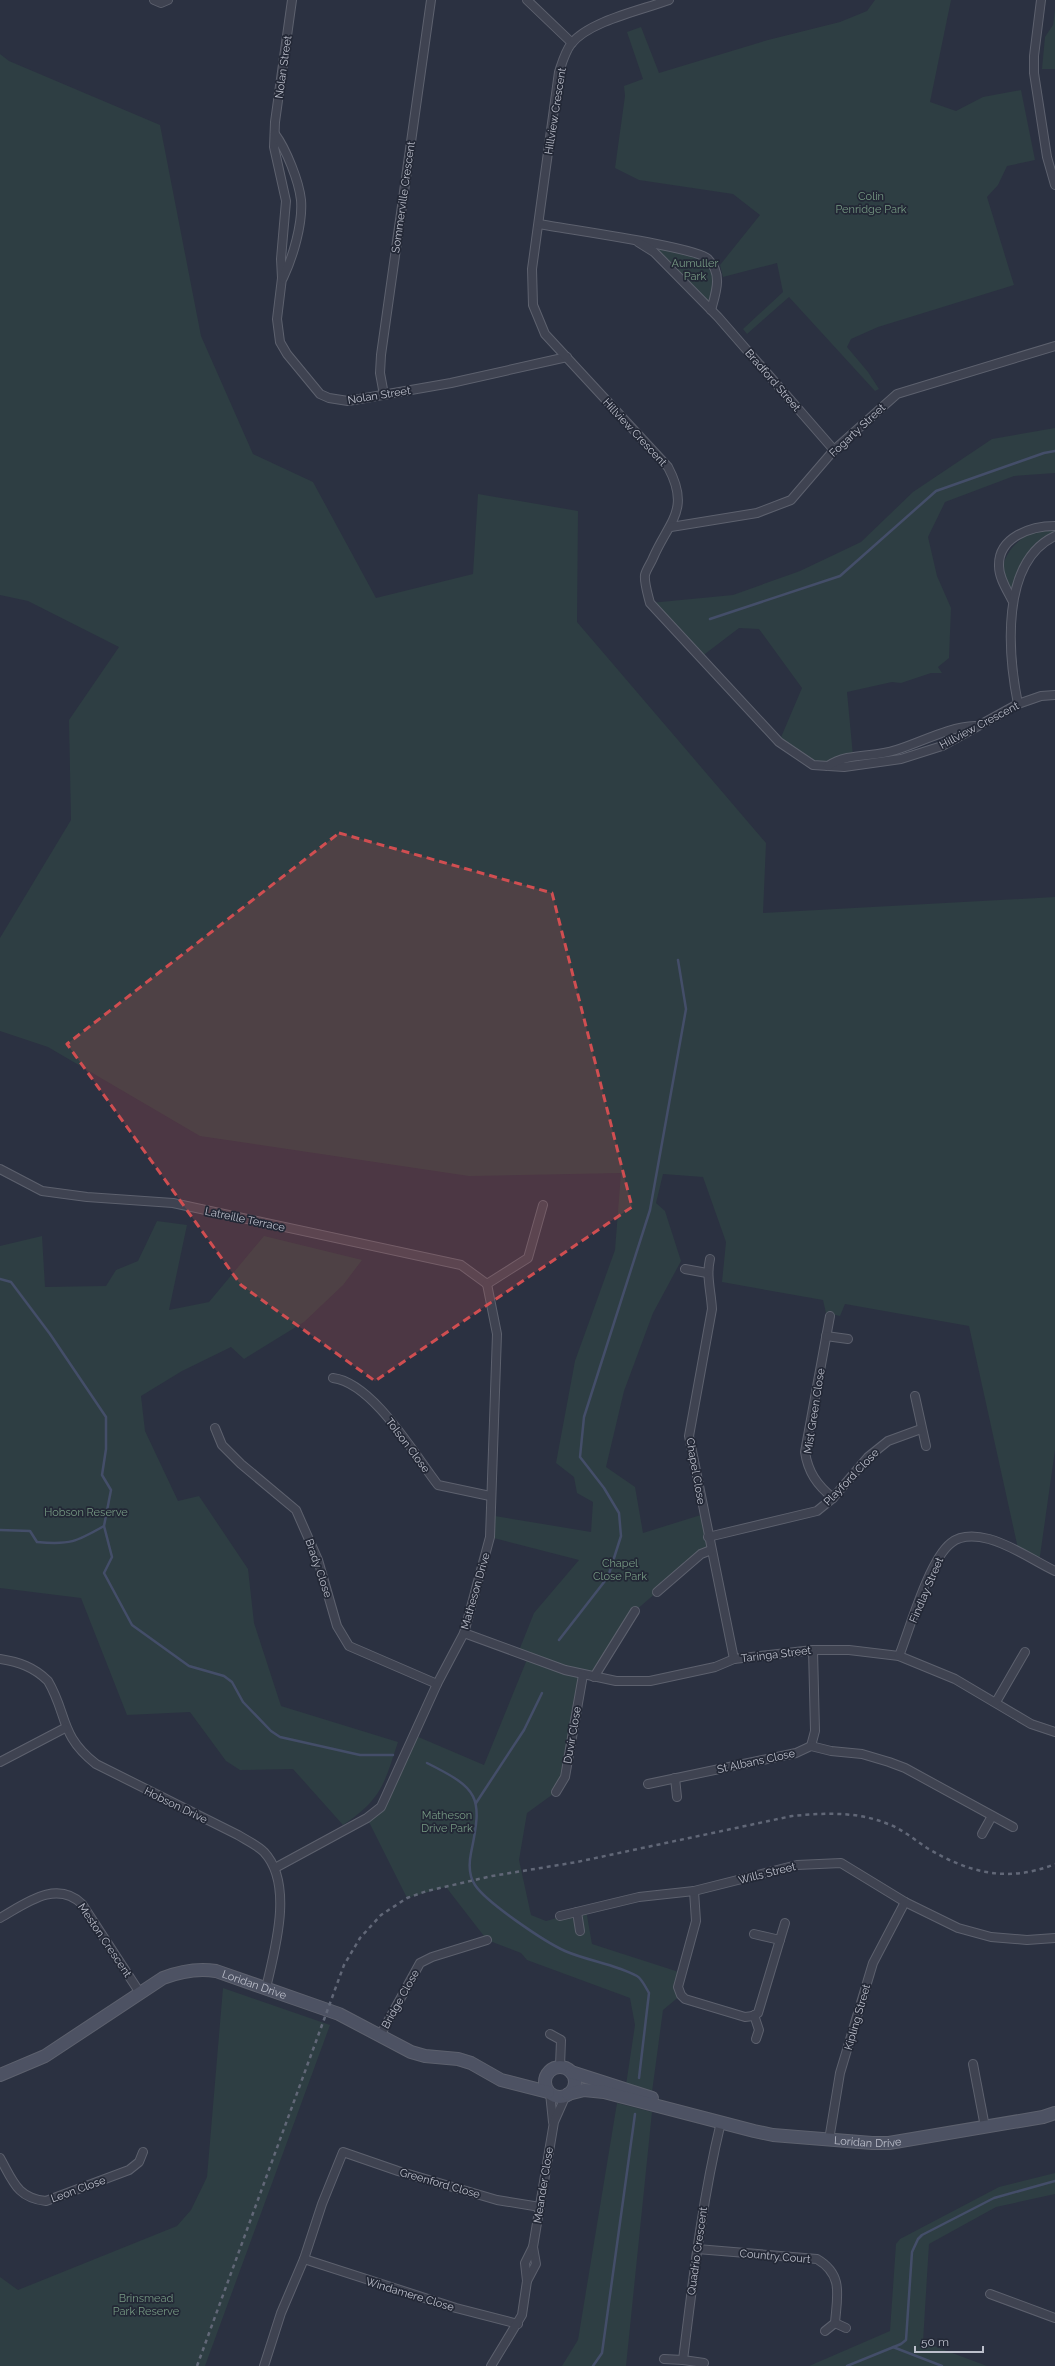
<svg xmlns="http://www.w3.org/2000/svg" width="1055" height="2366" viewBox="0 0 1055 2366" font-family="Raleway,sans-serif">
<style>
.green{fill:#2e3e43}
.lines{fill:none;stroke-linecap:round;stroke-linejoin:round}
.stream{stroke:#444e69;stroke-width:2.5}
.street-casing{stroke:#5d616e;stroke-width:10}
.secondary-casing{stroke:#5d616e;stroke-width:14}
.street{stroke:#3f4351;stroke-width:8}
.secondary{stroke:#4d5263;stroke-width:12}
.rail{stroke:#616777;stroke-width:2.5;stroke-dasharray:4 4;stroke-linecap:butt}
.marked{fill:#d04e51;fill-opacity:0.2;stroke:#d04e51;stroke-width:3;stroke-dasharray:8 5;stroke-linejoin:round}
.labels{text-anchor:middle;stroke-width:3.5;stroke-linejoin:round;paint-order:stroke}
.street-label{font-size:11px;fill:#bcbfcb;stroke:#232836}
.park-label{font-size:11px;fill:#769983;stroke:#232836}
</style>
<rect width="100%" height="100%" fill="#2b3141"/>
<g class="green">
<path d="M875,0H951L930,102L956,111L983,97L1021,90L1035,160L1007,166L998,185L987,197L1014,285L878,327L851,339L847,347L868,372L879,389L875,391L789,297L747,334L743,329L783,292L777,263L723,277L720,265L760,215L733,194L639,180L615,168L625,96L624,86L643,79L627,32L641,27L659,73L768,40L840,22L867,11Z"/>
<path d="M1055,10V69H1042L1045,37L1053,25Z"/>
<path d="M0,54L9,61L160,125L201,336L253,454L313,482L376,598L473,574L478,494L578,511L577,622L766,843L763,913L1055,897V1450L1039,1563L1019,1553L969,1326L845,1304L840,1316L826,1313L823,1300L722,1282L726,1242L703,1177L663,1174L656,1203L665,1211L681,1261L653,1313L624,1391L606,1467L635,1487L643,1533L704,1514L711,1550L701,1554L635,1611L598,1671L583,1675L565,1777L556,1792L527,1813L519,1860L531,1915L546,1921L586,1910L592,1944L682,1973L681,1995L663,2010L652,2092L626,2085L635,2025L630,1998L527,1960L521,1953L487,1940L446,1887L407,1898L367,1818L381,1806L416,1736L484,1765L528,1657L518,1653L534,1613L579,1560L490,1537L489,1515L591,1532L593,1502L577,1493L574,1477L556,1463L575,1361L615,1250L621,1173L469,1176L200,1136L48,1047L0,1031V938L71,820L69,720L119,647L28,601L0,595Z"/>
<path d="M661,246L703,257L715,276L710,303L657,254Z"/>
<path d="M1055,428V473L1014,476L945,502L928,537L937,576L951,608L949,658L938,667L942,673H931L901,683L892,682L847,692L853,756C812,772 814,766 779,742L802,688L759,629L739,628L701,657L650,603L733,595L800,571L861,542L913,492L992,439Z"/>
<path d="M1055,529V533C1030,537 1022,567 1013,588L1010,587C992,566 1013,541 1033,532C1039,530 1048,530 1055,529Z"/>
<path d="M157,1221L187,1225L169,1310L209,1302L264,1236L362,1260L343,1285L304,1322L244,1359L231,1347L182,1371L141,1396L145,1431L178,1501L199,1496L248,1569L254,1623L281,1706L398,1742C384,1784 382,1799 343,1825L293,1769L240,1770L226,1761L190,1712L127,1715L81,1598L0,1588V1246L42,1236L45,1287L106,1286L116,1270L138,1261Z"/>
<path d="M223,1988L330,2025L205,2366H0V2277L18,2290L177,2226L191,2210L207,2177Z"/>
<path d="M617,2103L652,2112L626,2366H562L578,2340Z"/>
<path d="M1055,2173V2194L996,2207L929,2244L923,2342L987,2366H809L890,2331L896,2244L900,2239L999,2187Z"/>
</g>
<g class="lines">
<g class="stream">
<path d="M710,619L840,576L936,491L1044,453L1055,451"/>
<path d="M0,1279L11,1282L50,1334L106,1417V1449L102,1475L111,1490L104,1526L112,1557L104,1573L132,1625L189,1666L224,1676L232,1682L243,1702L271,1731L280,1737L360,1755H393"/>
<path d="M0,1530L30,1531L37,1542C70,1545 76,1542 104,1526"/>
<path d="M559,1640L608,1577L621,1536L619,1513L604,1488L580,1457L584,1417L650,1210L686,1009L678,960"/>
<path d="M427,1763C479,1789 483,1796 471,1853C469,1863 469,1876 475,1885C487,1903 545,1942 565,1951C588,1961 615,1964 637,1976C642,1979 646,1988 649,1993L639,2078"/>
<path d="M476,1803L524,1730L542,1693"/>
<path d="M893,2347L942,2366"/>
<path d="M593,2366L602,2353L635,2114"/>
<path d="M847,2366L901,2344L906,2340L912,2252L918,2239L922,2235L994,2198L1055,2181"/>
</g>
<g class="street-casing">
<g id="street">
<path d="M154,0L161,3L168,0"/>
<path d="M292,0L275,122L274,147L286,201L281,259L282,278L277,319L280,342L287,354L320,394L329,398L348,401L451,383L567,357"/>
<path d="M527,0L572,43"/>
<path d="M669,0C642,10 589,21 571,44C565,52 562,63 559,72L532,269L533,305L545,334L668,467C691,510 669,521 653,558C651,563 646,570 645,575C644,583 648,595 650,603L779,742L813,765L844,767L901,759L942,746L1018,704L1041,696L1055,695"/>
<path d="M1041,0L1034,56V73L1047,157L1055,185"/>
<path d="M275,134C286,149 299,181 301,200C303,223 293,257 283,278"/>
<path d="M539,224C564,229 697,247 708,259C723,274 716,292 711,310"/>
<path d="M638,242L654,252L718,317L834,450"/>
<path d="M384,395L380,373L381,355L431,0"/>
<path d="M671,527L757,513L791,500L834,450L897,394L1055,346"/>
<path d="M1012,600C1007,590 999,578 999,566C998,537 1031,526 1055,526"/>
<path d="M1018,704C1008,654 1000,562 1055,536"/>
<path d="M828,766C849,752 873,758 896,750C922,742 948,727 975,726"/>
<path d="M0,1169L42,1191L87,1197L173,1203L461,1265L487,1284"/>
<path d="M710,1259C706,1276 711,1291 712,1309L689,1436L734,1659"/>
<path d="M685,1269L707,1273"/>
<path d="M487,1284L528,1258L543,1205"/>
<path d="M830,1316L805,1452C808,1472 817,1485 833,1498"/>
<path d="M826,1336L848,1339"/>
<path d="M333,1378C373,1383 414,1454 438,1485L490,1496"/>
<path d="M915,1396L926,1446"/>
<path d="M215,1428L222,1445L241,1464L296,1510L318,1560L337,1626L349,1646L437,1684"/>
<path d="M708,1537L817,1511L833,1498L868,1457L888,1441L921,1429"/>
<path d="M657,1592L701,1554L711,1550"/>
<path d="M464,1633L565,1670L616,1681H650L715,1667L734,1659L813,1650H849L899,1656L955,1679L1031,1724L1055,1732"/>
<path d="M899,1656C910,1628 929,1560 951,1543C961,1535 977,1536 989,1539C1012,1545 1034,1561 1055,1571"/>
<path d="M0,1659C19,1662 34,1667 48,1681C68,1715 59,1735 96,1764L238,1835C246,1840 257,1845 264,1852C294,1884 275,1949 266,1988"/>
<path d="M594,1677L635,1611"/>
<path d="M996,1702L1025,1652"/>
<path d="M811,1746L815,1731L813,1650"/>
<path d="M0,1762L65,1728"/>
<path d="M675,1778L677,1797"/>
<path d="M648,1784L796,1753L811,1746L831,1751L862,1754L889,1762L905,1768L1013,1827"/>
<path d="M556,1792L565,1777L583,1675"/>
<path d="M982,1834L992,1816"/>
<path d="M275,1868L367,1818L381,1807L437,1684L464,1633L490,1537L497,1334L487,1284"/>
<path d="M694,1891L696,1921L678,1987L681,1995L685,1999L745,2017L753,2016L758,2013L785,1923"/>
<path d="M577,1912L580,1931"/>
<path d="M560,1916L639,1897L694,1891L797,1865L841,1863L905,1902L958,1928L991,1937L1027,1940L1055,1938"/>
<path d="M0,1918C25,1904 56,1879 82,1904L140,1993"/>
<path d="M754,1934L780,1940"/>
<path d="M754,2015L759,2030L756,2039"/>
<path d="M381,2034L420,1963L432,1957L487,1940"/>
<path d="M550,2034L561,2040L560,2066"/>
<path d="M973,2064L985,2127"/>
<path d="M550,2093L553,2122"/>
<path d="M829,2140L840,2073L873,1963L905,1902"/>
<path d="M0,2158C13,2181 17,2198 46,2201L129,2170L139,2162L143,2152"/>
<path d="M697,2249L817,2259C844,2275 837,2296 835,2323L846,2328"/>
<path d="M304,2259L456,2308L518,2324"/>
<path d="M527,2281L536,2264L533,2247L554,2122L566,2095"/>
<path d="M990,2294L1055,2318"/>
<path d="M825,2331L835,2323"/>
<path d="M664,2359L683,2360"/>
<path d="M704,2363L683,2360C693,2280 702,2200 721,2122"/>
<path d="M264,2366L281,2313L304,2259L322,2204L343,2152L398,2171L497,2200L540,2207"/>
<path d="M491,2366L522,2315L527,2281L525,2263L533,2247"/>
</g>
</g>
<g class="secondary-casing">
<g id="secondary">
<circle cx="560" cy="2082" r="15"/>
<path d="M571,2072L652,2098"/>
<path id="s1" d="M0,2075L45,2056L163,1978C181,1971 197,1968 216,1971L339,2014L411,2052L425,2056L458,2059L471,2063L501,2080L548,2092"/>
<path id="s2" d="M568,2094L584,2090L604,2092L754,2131L773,2135L872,2143H889L1043,2117L1055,2113"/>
</g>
</g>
<use href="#street" class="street"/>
<use href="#secondary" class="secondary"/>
<path class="rail" d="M197,2366L344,1965L360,1938L381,1915L407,1898L427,1891L492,1876L577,1862L792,1816C824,1813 857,1811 888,1824C902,1829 915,1840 927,1848C969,1873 1008,1883 1055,1864"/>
</g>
<path class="marked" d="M339,833L552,893L632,1207L375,1381L241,1285L67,1044Z"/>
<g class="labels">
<g class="street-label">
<text transform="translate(283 67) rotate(-82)" y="4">Nolan Street</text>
<text transform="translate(555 111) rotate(-81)" y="4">Hillview Crescent</text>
<text transform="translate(403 197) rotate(-82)" y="4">Sommerville Crescent</text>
<text transform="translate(773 380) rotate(49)" y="4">Bradford Street</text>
<text transform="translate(379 395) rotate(-9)" y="4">Nolan Street</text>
<text transform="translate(857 430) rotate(-43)" y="4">Fogarty Street</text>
<text transform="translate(635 432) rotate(47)" y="4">Hillview Crescent</text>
<text transform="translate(979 725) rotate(-28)" y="4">Hillview Crescent</text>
<text transform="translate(245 1219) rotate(12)" y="4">Latreille Terrace</text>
<text transform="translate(814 1411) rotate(-81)" y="4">Mist Green Close</text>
<text transform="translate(408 1445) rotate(53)" y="4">Tolson Close</text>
<text transform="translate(696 1471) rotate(80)" y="4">Chapel Close</text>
<text transform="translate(851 1477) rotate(-46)" y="4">Playford Close</text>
<text transform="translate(319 1568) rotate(71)" y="4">Brady Close</text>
<text transform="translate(926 1590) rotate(-67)" y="4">Findlay Street</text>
<text transform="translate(475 1591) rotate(-74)" y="4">Matheson Drive</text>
<text transform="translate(776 1654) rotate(-7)" y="4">Taringa Street</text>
<text transform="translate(572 1735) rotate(-80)" y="4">Duvir Close</text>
<text transform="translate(756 1761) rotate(-12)" y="4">St Albans Close</text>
<text transform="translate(176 1805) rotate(26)" y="4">Hobson Drive</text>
<text transform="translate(767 1873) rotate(-14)" y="4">Wills Street</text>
<text transform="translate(105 1940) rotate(56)" y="4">Meston Crescent</text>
<text dy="4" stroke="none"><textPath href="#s1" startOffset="285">Loridan Drive</textPath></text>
<text transform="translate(400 1999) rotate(-61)" y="4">Bridge Close</text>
<text transform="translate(857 2017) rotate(-74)" y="4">Kipling Street</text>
<text dy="4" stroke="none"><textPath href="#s2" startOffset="306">Loridan Drive</textPath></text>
<text transform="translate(440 2183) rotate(16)" y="4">Greenford Close</text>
<text transform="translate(543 2185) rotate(-81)" y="4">Meander Close</text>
<text transform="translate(78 2189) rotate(-20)" y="4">Leon Close</text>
<text transform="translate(697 2251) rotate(-82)" y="4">Quadrio Crescent</text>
<text transform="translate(775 2256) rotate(5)" y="4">Country Court</text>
<text transform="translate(410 2294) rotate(17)" y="4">Windamere Close</text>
</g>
<g class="park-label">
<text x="871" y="200">Colin<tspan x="871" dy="13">Penridge Park</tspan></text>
<text x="695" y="267">Aumuller<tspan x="695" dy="13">Park</tspan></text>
<text x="86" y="1516">Hobson Reserve</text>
<text x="620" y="1567">Chapel<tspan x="620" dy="13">Close Park</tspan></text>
<text x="447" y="1819">Matheson<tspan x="447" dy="13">Drive Park</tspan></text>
<text x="146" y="2302">Brinsmead<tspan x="146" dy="13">Park Reserve</tspan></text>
</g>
</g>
<path d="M915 2346v6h68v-6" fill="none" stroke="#bcbfcb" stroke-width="2"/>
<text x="921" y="2346" font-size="12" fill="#bcbfcb" stroke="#232836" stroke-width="3" paint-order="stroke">50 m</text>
</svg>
